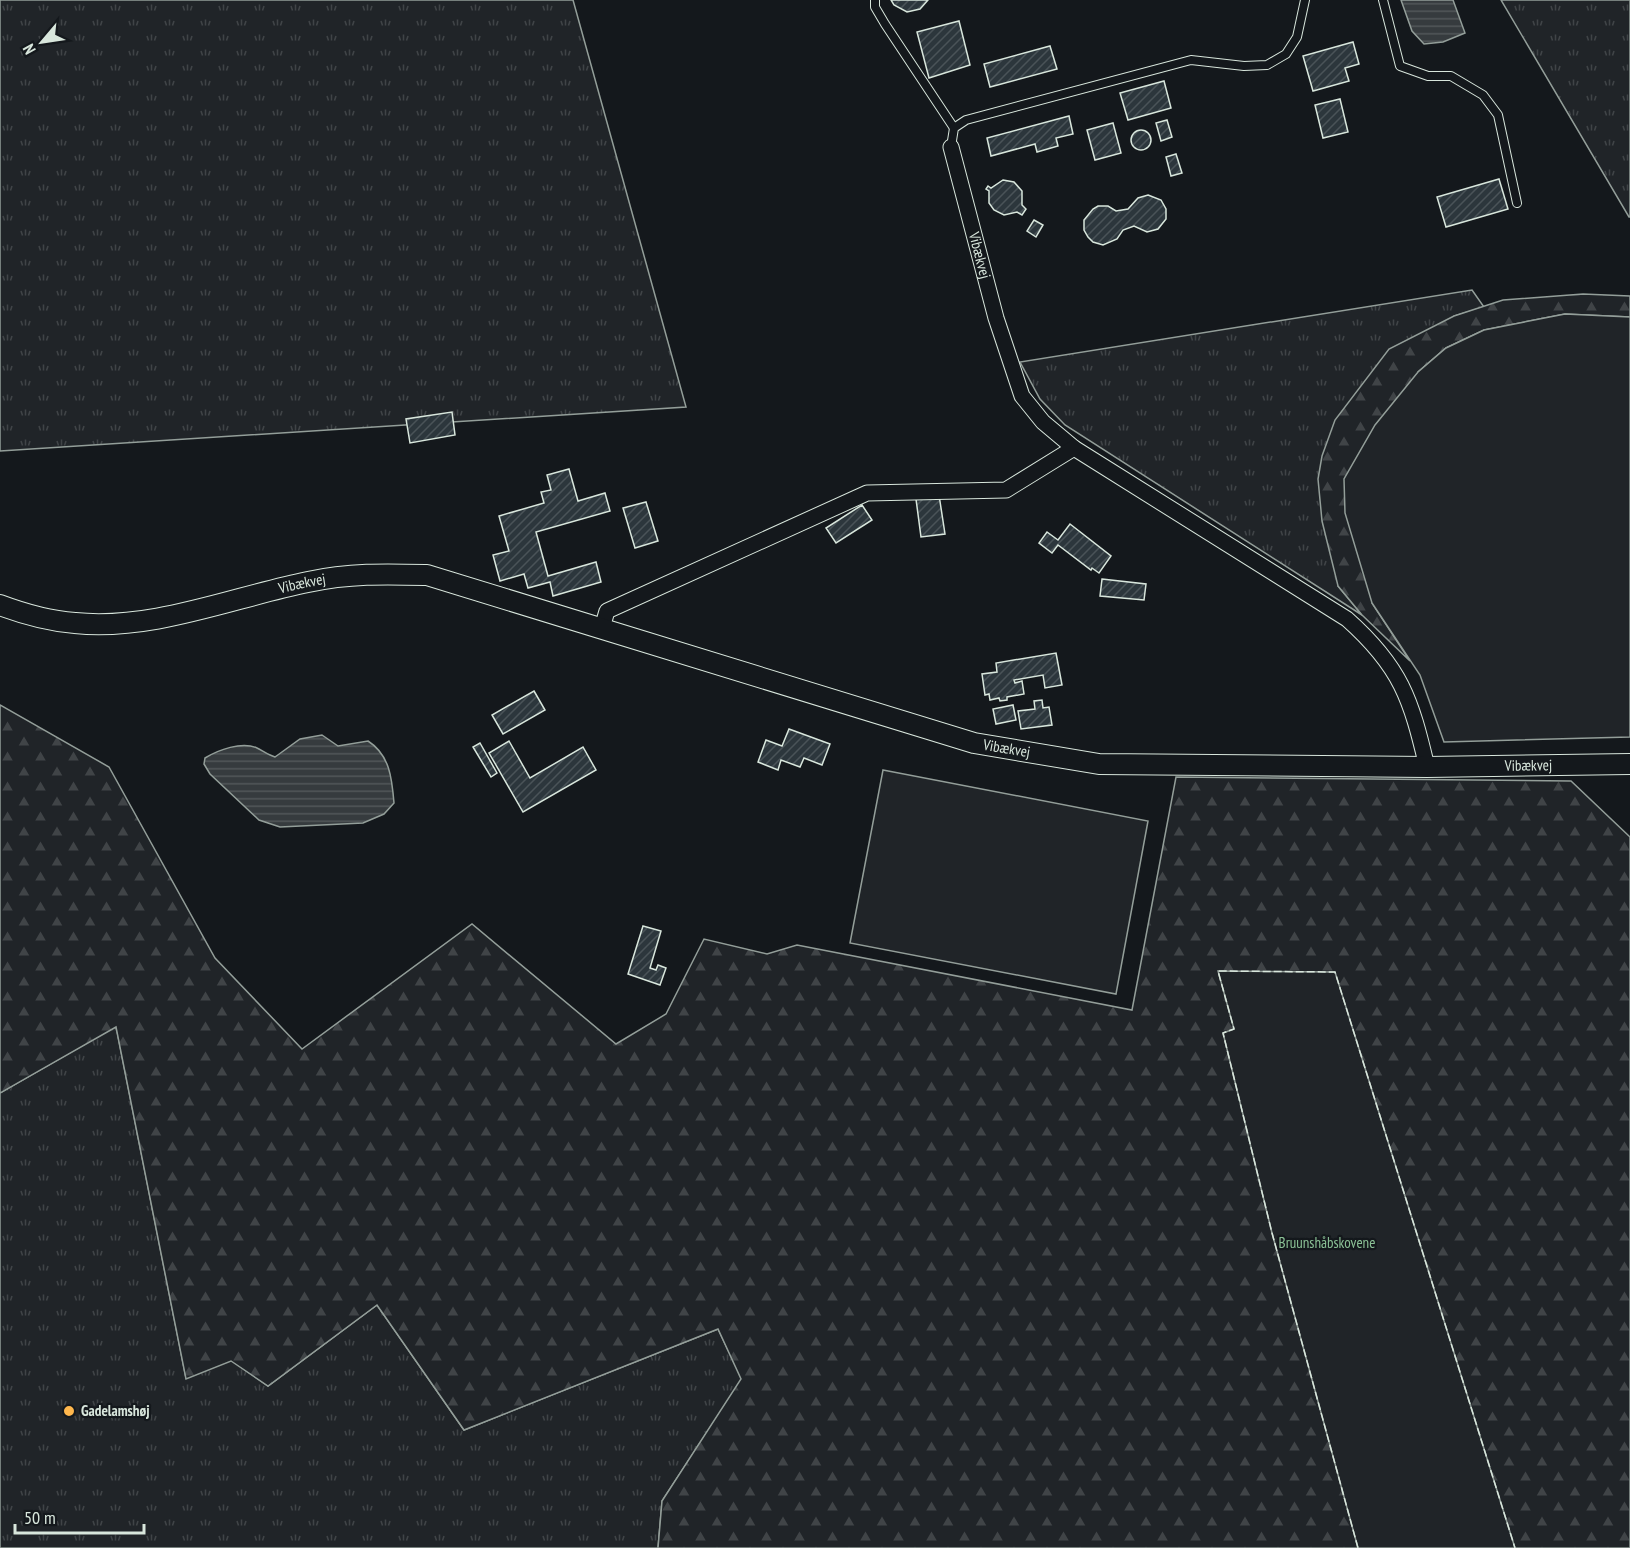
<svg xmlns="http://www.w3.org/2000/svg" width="1630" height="1548" viewBox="0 0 1630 1548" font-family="'PT Sans Narrow',sans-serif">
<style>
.grass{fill:url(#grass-tufts);stroke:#939e99;stroke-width:1.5}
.forest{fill:url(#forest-firs);stroke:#939e99;stroke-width:1.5}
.green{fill:#202428;stroke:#939e99;stroke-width:1.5}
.water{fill:url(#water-rules);stroke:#939e99;stroke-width:1.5}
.building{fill:url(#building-hatch);stroke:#d8e6dc;stroke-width:1.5}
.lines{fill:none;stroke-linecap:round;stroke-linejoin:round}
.service-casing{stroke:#d8e6dc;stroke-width:10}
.minor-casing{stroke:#d8e6dc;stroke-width:17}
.tertiary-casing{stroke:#d8e6dc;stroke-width:22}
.service{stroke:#14181c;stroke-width:8}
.minor{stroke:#14181c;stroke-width:15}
.tertiary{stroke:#14181c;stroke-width:20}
.fence{stroke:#d8e6dc;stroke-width:1.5;stroke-dasharray:8 3;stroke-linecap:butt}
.poi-dot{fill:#ffb74d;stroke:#14181c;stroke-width:2}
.labels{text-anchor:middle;stroke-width:4.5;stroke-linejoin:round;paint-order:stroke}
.street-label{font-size:15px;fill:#d8e6dc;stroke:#14181c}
.park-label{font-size:15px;fill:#8ac095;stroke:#14181c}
.poi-label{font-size:15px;font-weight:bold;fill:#d8e6dc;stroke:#14181c;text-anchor:start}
</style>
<defs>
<pattern id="grass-tufts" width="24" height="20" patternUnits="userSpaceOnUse" patternTransform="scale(1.5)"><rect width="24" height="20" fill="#202428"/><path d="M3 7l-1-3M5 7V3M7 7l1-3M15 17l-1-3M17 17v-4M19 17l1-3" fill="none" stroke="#404447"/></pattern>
<pattern id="forest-firs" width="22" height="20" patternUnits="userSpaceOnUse" patternTransform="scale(1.5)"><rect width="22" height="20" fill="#202428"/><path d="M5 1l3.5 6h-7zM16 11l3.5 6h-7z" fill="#404447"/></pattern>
<pattern id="water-rules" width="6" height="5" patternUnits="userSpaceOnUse" patternTransform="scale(1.5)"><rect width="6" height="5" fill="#363b3e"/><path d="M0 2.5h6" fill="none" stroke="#525759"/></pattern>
<pattern id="building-hatch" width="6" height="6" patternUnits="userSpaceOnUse" patternTransform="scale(1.5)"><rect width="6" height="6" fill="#2c363c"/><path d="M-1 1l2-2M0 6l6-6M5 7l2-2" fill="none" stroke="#4a5358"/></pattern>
</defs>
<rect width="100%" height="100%" fill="#14181c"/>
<g class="grass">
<path d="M0,0H573L686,407L0,451Z"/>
<path d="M1501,0H1630V217H1629Z"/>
<path d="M1472,290L1484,307L1454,316L1338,586L1362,615L1065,425L1040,399L1020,362Z"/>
<path d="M116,1026L186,1378L231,1360L268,1386L377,1305L464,1430L718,1329L742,1379L662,1501L658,1548H0V1093Z"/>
</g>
<g class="forest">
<path d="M1583,294L1630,296V317L1565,314L1484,330L1446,348L1418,372L1372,603L1410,661L1362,615L1338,586L1322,521L1318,479L1322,456L1335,420L1389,349L1454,316L1503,300Z"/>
<path d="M0,705L109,767L215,958L302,1049L472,924L616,1044L666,1014L704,939L767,954L797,945L1132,1010L1176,777L1571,781L1630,837V1548H658L662,1501L741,1379L718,1329L464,1430L377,1305L268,1386L231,1361L186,1379L116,1027L0,1093Z"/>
</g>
<g class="green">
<path d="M1565,314L1630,317V737L1444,742L1420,675L1372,603L1345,513L1344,479L1375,425L1418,372L1446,348L1484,330Z"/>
<path d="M883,770L1148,821L1116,994L850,943Z"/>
<path d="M1218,971L1335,972L1515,1548H1358L1272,1233L1223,1033L1234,1029Z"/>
</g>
<g class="water">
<path d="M1401,0H1453L1465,33L1443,42L1424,44L1412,31Z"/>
<path d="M322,735L338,746L368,741C390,755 392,779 394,803L384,814L363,823L280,827L259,820L210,774L204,764L205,758C218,750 242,741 257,748C263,751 268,755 275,757L300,739Z"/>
</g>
<g class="building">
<path d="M891,0H928L920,9L907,12L894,5Z"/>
<path d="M959,21L970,65L929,78L917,32Z"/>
<path d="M1353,42L1359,64L1345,68L1349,81L1313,91L1303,56Z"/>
<path d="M1050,46L1057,69L990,87L984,64Z"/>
<path d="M1164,81L1171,108L1128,120L1120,93Z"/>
<path d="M1340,99L1348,132L1323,138L1315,105Z"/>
<path d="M1069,116L1073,134L1056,138L1058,146L1037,152L1035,144L991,156L987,138Z"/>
<path d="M1167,120L1172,137L1161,141L1156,123Z"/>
<path d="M1113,123L1121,153L1095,160L1087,130Z"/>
<circle cx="1141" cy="140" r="10"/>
<path d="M1176,154L1182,173L1171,176L1166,157Z"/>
<path d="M1499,179L1508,209L1446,227L1437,197Z"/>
<path d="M1003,180L1014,182L1022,191V205L1026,209L1022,215L1017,212L1004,215L994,210L989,203V191L986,189L988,186L991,188Z"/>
<path d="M1148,195L1161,200L1166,209V219L1158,229L1147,232L1134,226L1123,230L1117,239L1103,245L1093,242L1088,237L1084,230V220L1093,209L1098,206H1108L1116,211L1128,209L1138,198Z"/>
<path d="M1034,220L1043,225L1036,237L1027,231Z"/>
<path d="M452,412L455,435L410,443L406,419Z"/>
<path d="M569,469L578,501L605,493L610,511L536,532L548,576L596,562L601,582L553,596L550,582L528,588L524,574L500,581L493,555L509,551L499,516L544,503L541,492L551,490L547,475Z"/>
<path d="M939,495L945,534L921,537L916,499Z"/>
<path d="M646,502L658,541L635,548L623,508Z"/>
<path d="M862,505L872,520L836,543L826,528Z"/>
<path d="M1070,524L1111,556L1099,573L1092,568L1091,570L1058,545L1052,553L1039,543L1047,532L1058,540Z"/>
<path d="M1102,579L1146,584L1144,600L1100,596Z"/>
<path d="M1056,653L1062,685L1045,688L1043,675L1014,680L1015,683L1022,681L1024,694L1007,697V700L1000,701L999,698L990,700L989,694L985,695L982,674L997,672L996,663Z"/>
<path d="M534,691L545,710L503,734L492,715Z"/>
<path d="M1042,700L1043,708L1049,707L1052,725L1021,729L1018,711L1035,709L1034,701Z"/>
<path d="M1013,705L1016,720L996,724L993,709Z"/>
<path d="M789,729L830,744L822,765L804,758L800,767L781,760L778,770L758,762L766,740L782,746Z"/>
<path d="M509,741L530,778L583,747L596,770L523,812L489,753Z"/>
<path d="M480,743L497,773L491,777L473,747Z"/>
<path d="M643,926L661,931L650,968L656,970L658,965L666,968L660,985L628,974Z"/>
</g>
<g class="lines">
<g class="service-casing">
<g id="service">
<path d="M875,0V7L885,24L954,128"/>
<path d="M1383,0L1400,66L1428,76H1451L1483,95L1498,115L1517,203"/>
<path d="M951,147L954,128L966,120L1191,60L1244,66L1267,65L1286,54L1297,37L1305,0"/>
</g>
</g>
<g class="minor-casing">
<g id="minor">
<path id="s1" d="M951,147L996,318L1022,396L1043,422L1074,448L1347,619C1401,667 1411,699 1427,767"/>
<path d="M602,628L607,611L867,493L1006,490L1074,448"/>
</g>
</g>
<g class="tertiary-casing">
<g id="tertiary">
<path id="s2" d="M0,605C24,614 49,621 75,623C153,631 233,597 308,582C350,573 385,574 427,575L974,743L1099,764L1427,767L1630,764"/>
</g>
</g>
<use href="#service" class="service"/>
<use href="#minor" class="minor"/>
<use href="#tertiary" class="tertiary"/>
<path class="fence" d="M1358,1548L1272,1233L1223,1033L1234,1029L1218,971L1335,972L1515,1548"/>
</g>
<circle class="poi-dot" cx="69" cy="1411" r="6"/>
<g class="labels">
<g class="street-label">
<text dy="5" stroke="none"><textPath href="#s1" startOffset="112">Vibækvej</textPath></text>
<text dy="5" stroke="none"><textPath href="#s2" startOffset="309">Vibækvej</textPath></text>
<text dy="5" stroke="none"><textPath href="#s2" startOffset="1040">Vibækvej</textPath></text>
<text dy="5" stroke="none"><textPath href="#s2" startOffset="1563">Vibækvej</textPath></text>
</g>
<g class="park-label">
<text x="1327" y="1248">Bruunshåbskovene</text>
</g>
<g class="poi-label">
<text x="81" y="1416">Gadelamshøj</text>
</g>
</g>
<g transform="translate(42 42) rotate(241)" stroke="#14181c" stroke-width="4.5" paint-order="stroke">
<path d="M0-4.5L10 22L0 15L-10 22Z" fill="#d8e6dc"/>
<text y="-9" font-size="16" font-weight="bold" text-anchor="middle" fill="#d8e6dc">N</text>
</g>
<path d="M15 1524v9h129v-9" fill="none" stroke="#d8e6dc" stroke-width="3"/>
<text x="24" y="1524" font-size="18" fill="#d8e6dc" stroke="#14181c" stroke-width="4.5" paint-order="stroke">50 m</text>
</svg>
